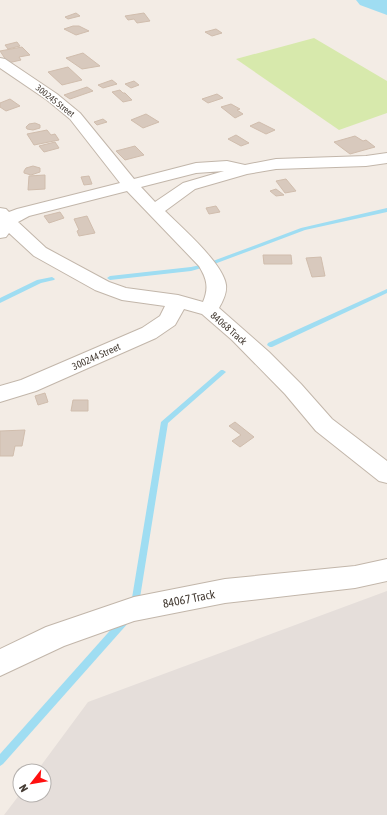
<svg xmlns="http://www.w3.org/2000/svg" width="387" height="815" viewBox="0 0 387 815" font-family="'Asap Condensed',sans-serif">
<style>
.industrial{fill:#e5deda}
.green{fill:#d7e9ac}
.lines{fill:none;stroke-linecap:round;stroke-linejoin:round}
.stream{fill:#9fddf2;fill-rule:evenodd}
.river{fill:#9fddf2;fill-rule:evenodd}
.building{fill:#d8c9bd;stroke:#d0bdad}
.street-casing{stroke:#c2b6aa;stroke-width:2}
.street{fill:#fff;fill-rule:evenodd}
.labels{text-anchor:middle;stroke-width:3;stroke-linejoin:round;paint-order:stroke}
.far-street-label{font-size:9px;fill:#453c34;stroke:#fff}
.street-label{font-size:10px;fill:#453c34;stroke:#fff}
.near-street-label{font-size:12px;fill:#453c34;stroke:#fff}
</style>
<rect width="100%" height="100%" fill="#f3ece5"/>
<path class="industrial" d="M387,591V815H4L20,794V795H44V771H37L88,702Z"/>
<path class="green" d="M314,38L387,81V113L339,130L236,59Z"/>
<g class="lines">
<g class="stream">
<path d="M387,208V212L305,230L209,266L191,271L110,280L107,278L110,276L191,267L205,264L301,228Z"/>
<path d="M52,277L55,279L54,280L41,283L0,303V298L37,280Z"/>
<path d="M387,289V293L272,347H270L267,345L268,343Z"/>
<path d="M221,370H223L226,372L168,423L139,604L138,607L135,608L132,607L131,604L161,422Z"/>
<path d="M126,615L129,616L130,619L129,622L3,764L0,766V754L123,616Z"/>
</g>
<path class="river" d="M356,0H387V15L360,5Z"/>
</g>
<g class="building">
<path d="M76,13L80,16L68,19L65,17Z"/>
<path d="M144,13L150,21L137,23L134,19L128,20L125,16Z"/>
<path d="M73,26H79L89,31L76,35L64,29Z"/>
<path d="M216,29L222,33L212,36L205,32Z"/>
<path d="M17,42L20,46L8,49L5,45Z"/>
<path d="M22,47L30,55L19,57L21,60L8,63L0,51Z"/>
<path d="M83,53L100,66L82,69L66,58Z"/>
<path d="M68,67L82,80L62,85L48,72Z"/>
<path d="M112,80L117,84L103,88L98,85Z"/>
<path d="M134,81L139,85L131,88L125,84Z"/>
<path d="M87,87L93,91L70,99L64,95Z"/>
<path d="M120,90L123,93H125L132,100L123,102L112,92Z"/>
<path d="M217,94L223,98L208,103L202,99Z"/>
<path d="M10,99L20,106L6,111L0,107V103Z"/>
<path d="M231,104L240,109L237,110L243,114L235,118L221,107Z"/>
<path d="M146,114L159,122L143,128L131,120Z"/>
<path d="M103,119L107,122L97,125L94,122Z"/>
<path d="M259,122L275,130L266,134L250,126Z"/>
<path d="M35,123L40,125V128L33,130L27,129L26,127L29,124Z"/>
<path d="M47,130L51,135L55,134L59,140L34,145L27,134Z"/>
<path d="M236,135L249,143L241,146L228,139Z"/>
<path d="M355,136L363,141L366,140L375,147L350,154L334,142Z"/>
<path d="M55,142L59,148L44,152L39,146Z"/>
<path d="M135,146L144,155L125,160L116,151Z"/>
<path d="M33,166L40,168V172L31,175L24,173V171L26,168Z"/>
<path d="M45,175V189L28,190L29,176Z"/>
<path d="M89,176L92,184L84,185L81,177Z"/>
<path d="M286,179L296,191L285,193L276,181Z"/>
<path d="M276,189L284,195L276,196L270,191Z"/>
<path d="M216,206L220,212L209,214L206,208Z"/>
<path d="M60,212L64,218L49,223L44,216Z"/>
<path d="M87,216L95,233L79,236L77,231L79,230L74,219Z"/>
<path d="M263,255H291L292,264H264Z"/>
<path d="M321,257L325,276L312,277L306,258Z"/>
<path d="M45,393L48,402L38,405L35,396Z"/>
<path d="M73,400H88V411H71Z"/>
<path d="M235,422L254,437L240,447L232,441L241,435L229,426Z"/>
<path d="M25,430L22,446H15L13,456H0V431Z"/>
</g>
<g class="lines">
<g class="street-casing">
<g id="street">
<path d="M0,58L5,59L57,94L80,113L134,179L196,163L227,161L245,165L276,159L366,156L387,153V163L366,166L276,169L247,174L195,189L165,211C181,227 223,263 226,285C227,293 223,301 219,308L269,352L301,384L332,419L387,461V483L379,481L316,431L285,394L232,340L202,314L184,309L175,325L156,338L36,391L0,402V386L21,380L142,328L160,316L165,306L122,300L95,290L34,256L9,233L6,237L0,238V208L6,209L9,212L17,209L120,183L70,119L47,100L0,68ZM224,171L183,183L155,202L141,187L196,173ZM127,191L199,266C207,279 209,288 203,302L178,295L126,288L109,282L46,248L18,222L29,216Z"/>
<path d="M387,559V581L355,588L225,603L134,621L64,646L0,676V649L46,627L134,597L225,579L355,566Z"/>
</g>
</g>
<use href="#street" class="street"/>
</g>
<g class="labels">
<g class="far-street-label">
<text transform="translate(55 101) rotate(38)" y="3">300245 Street</text>
</g>
<g class="street-label">
<text transform="translate(229 328) rotate(41)" y="4">84068 Track</text>
<text transform="translate(96 356) rotate(-24)" y="4">300244 Street</text>
</g>
<g class="near-street-label">
<text transform="translate(189 599) rotate(-11)" y="4">84067 Track</text>
</g>
</g>
<g transform="translate(32 783) rotate(239)"><circle r="19" fill="#ffffff" stroke="#b5b1ae"/>
<path d="M0-3L7 15L0 10L-7 15Z" fill="#ff1010"/>
<text y="-6" font-size="11" font-weight="bold" text-anchor="middle" fill="#453c34">N</text>
</g>
</svg>
